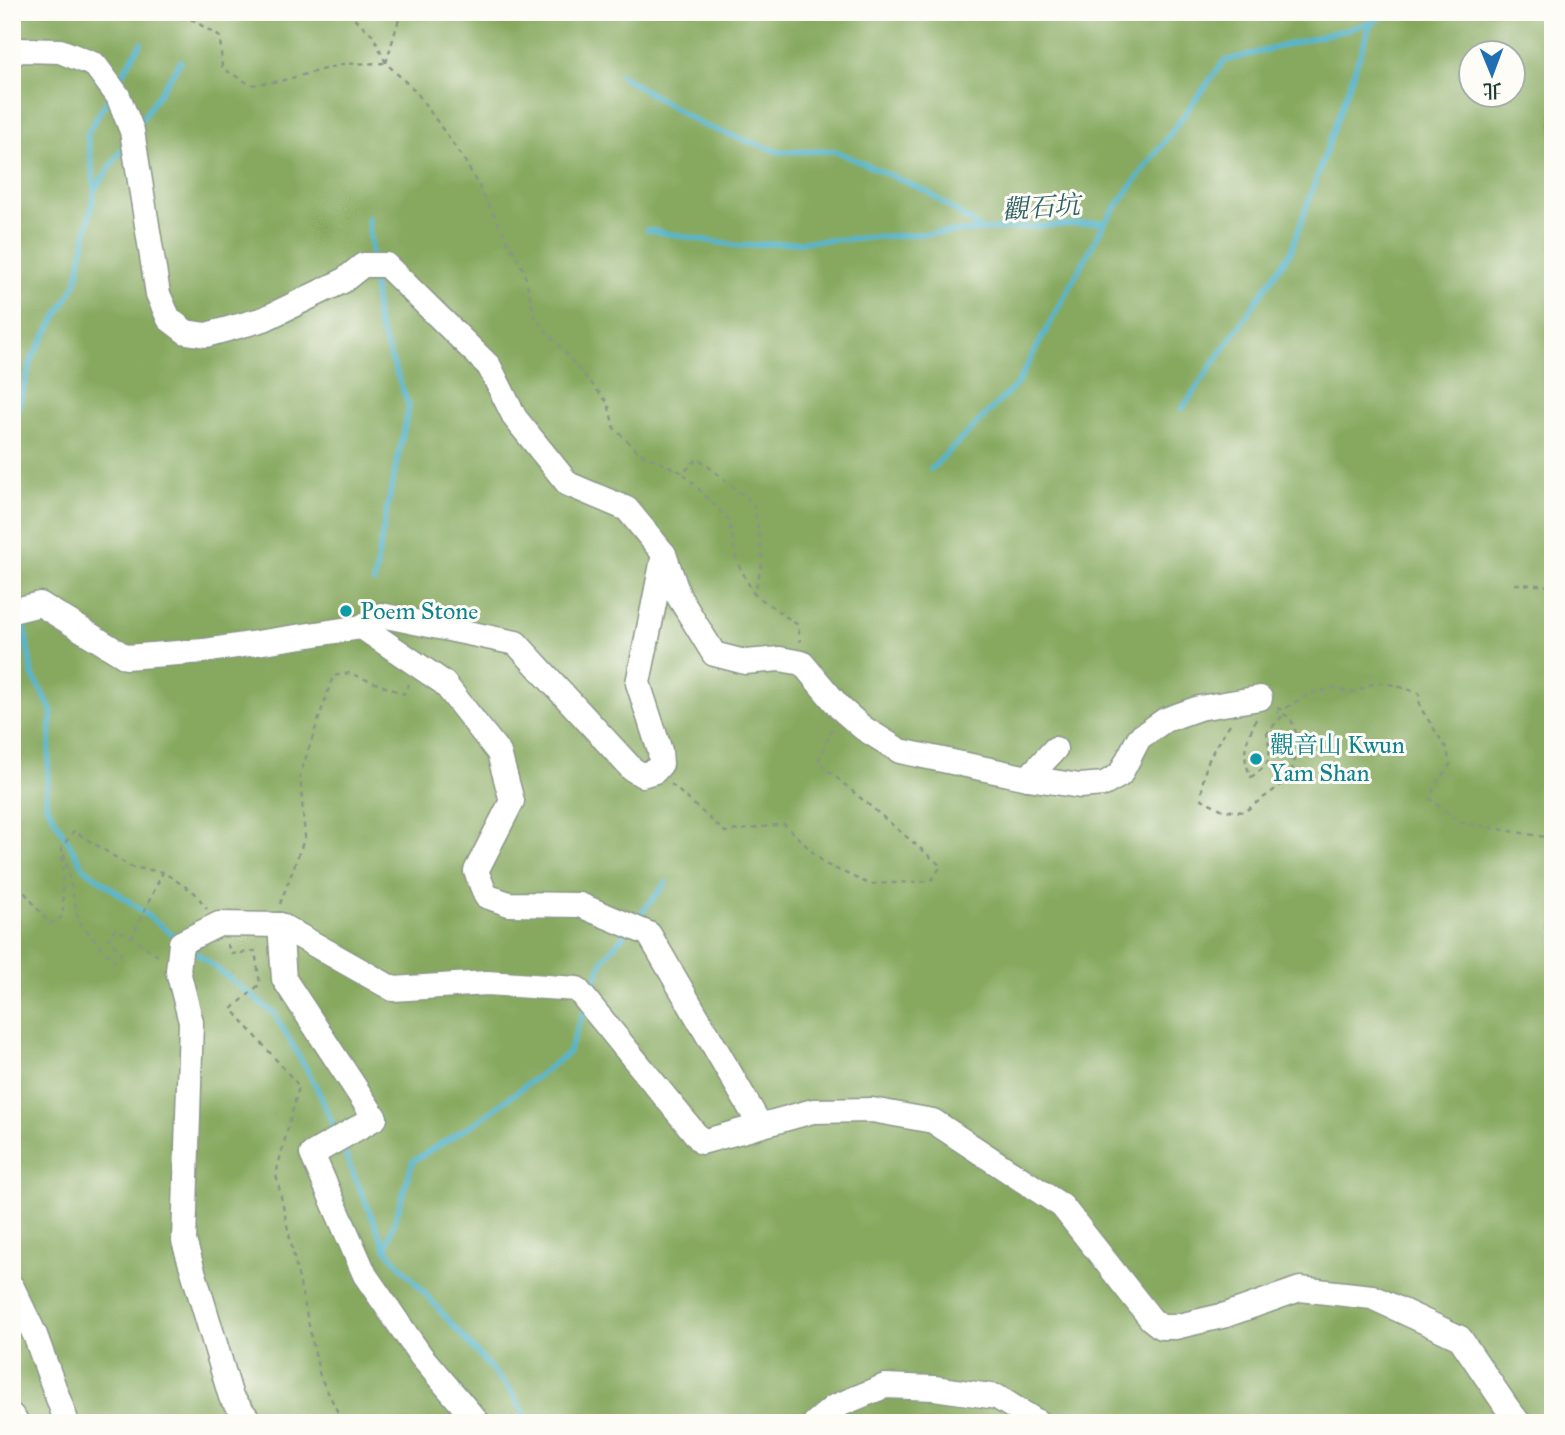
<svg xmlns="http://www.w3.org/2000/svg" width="1565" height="1435" viewBox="0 0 1565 1435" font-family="'IM FELL Great Primer','Noto Serif TC',serif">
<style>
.forest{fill:#86a95e;stroke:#527349;stroke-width:2;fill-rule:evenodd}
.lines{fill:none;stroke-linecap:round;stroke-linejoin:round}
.stream{stroke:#52b6d1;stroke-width:5}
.minor-casing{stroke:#8a9688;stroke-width:27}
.path{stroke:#8a9688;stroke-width:2.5;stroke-dasharray:5 5;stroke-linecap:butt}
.minor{stroke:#fff;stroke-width:24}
.culture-dot{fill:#0f9aa8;stroke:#fdfcf7;stroke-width:2.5}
.labels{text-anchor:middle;stroke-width:6;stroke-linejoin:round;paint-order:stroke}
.culture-label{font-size:24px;fill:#0d838f;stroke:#fdfcf7;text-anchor:start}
.water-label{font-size:26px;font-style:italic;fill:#2e6163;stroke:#fdfcf7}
</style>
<rect width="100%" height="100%" fill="#fdfcf7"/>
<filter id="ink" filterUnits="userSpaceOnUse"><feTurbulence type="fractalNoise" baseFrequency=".0143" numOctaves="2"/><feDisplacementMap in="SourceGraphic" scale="14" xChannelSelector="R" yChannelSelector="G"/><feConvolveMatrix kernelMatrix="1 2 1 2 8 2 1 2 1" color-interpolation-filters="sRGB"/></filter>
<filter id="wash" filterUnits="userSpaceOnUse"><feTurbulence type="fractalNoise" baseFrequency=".00686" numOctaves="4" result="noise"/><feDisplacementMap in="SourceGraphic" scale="28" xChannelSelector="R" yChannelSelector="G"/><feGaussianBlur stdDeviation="1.57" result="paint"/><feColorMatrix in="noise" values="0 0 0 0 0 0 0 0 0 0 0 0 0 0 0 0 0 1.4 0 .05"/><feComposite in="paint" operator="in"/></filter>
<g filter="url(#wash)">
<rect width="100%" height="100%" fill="#f4efdd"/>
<path class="forest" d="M12,12H1553V1423H12ZM1470,52H1512V94H1470Z"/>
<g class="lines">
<g class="stream">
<path d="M620,75L702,125L779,152L835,151L926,191L983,230"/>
<path d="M117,83L141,43"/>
<path d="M138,125L181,61"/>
<path d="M95,189L87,134L109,97"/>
<path d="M368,217L372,259"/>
<path d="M647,230L739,246L1105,222L1224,61L1371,23L1392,12"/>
<path d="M373,273L377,321L409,406L385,518L374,582"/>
<path d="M1182,409L1291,251L1371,23"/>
<path d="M12,432L32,358L76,284L95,189L125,145"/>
<path d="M931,469L1017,384L1105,222"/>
<path d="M12,552L20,604"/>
<path d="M23,617L32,674L52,711L46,804L83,867L176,937"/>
<path d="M635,921L666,883"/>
<path d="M189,947L274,1013L316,1086L336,1132"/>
<path d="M590,995L603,960L626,932"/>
<path d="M341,1145L386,1249L513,1394L529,1423"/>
<path d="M386,1249L413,1161L481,1119L568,1053L584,1011"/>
</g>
</g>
</g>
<g filter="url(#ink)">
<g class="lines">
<g class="minor-casing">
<g id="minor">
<path d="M12,55L19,50L60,51L95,65L118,96L132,131L158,294L169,319L186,332L206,335L264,319L343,281L363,265H386L489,366L515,418L568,484L627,509L664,554"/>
<path d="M12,611L40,604L126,657L204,651L362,627"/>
<path d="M1028,778L1055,749"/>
<path d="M760,1125L649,934L580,905L509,904L486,896L476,871L512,801L499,753L444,683L362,627L381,615L516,643L632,769L642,775L655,771L661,764L660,751L638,683L664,554L679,597L714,654L745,662L780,659L802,663L840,708L863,728L900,751L1028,778L1080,786L1104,784L1120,775L1139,738L1165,720L1199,708L1260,698"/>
<path d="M12,1287L35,1335L67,1423"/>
<path d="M12,1416L17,1423"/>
<path d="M251,1423L231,1397L184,1241L191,1022L178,971L181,943L219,924L280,925"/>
<path d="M478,1423L421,1356L365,1275L312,1154L375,1118L284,979L280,925L393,989L487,983L577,989L702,1142L813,1111L872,1110L933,1121L1062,1206L1151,1319L1161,1327H1175L1226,1315L1300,1289L1372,1297L1460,1338L1508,1409L1519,1423"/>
<path d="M815,1423L834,1407L885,1386L934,1388L997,1397L1039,1423"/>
</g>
</g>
<g class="path">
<path d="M141,12L193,20L220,37L222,68L251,85L280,81L343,64L386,63"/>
<path d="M347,12L373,35L386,63L417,93L465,161L524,271L535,318L608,403L614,428L640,453L683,473L698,458L754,504L763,560L754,594L798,625L800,642"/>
<path d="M386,63L401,12"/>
<path d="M684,474L729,520L737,562L754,594"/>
<path d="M1515,584L1553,586"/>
<path d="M1277,708L1282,710L1309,694L1336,687C1359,700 1360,684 1379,683C1392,683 1407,690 1419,693L1420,707L1447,749L1450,765L1434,787L1430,799L1459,822L1545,837L1553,836"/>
<path d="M1256,719C1246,743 1240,752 1251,777C1272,764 1271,756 1267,733L1284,714"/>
<path d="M1230,724C1213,749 1201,768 1202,799L1223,810L1244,812L1289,779L1300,743L1290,717L1277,712"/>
<path d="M671,784L725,832L784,824L825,864L869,884L931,881L941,866L818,762L832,729"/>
<path d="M64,854L79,922L114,961L121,954L108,938L115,929L132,937"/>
<path d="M12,877L50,924L63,916L62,847L74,831L131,867L163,872L195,893L207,909"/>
<path d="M280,904L305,837L300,775L333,676L349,673L404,694L409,684"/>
<path d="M227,944L232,954L255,951L260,984L232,1009L299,1086L276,1174L320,1376L343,1423"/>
<path d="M158,956L132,937L163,872"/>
</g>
<use href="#minor" class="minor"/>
</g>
</g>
<g class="culture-dot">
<circle cx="346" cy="611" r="7"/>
<circle cx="1256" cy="759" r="7"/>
</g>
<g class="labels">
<g class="culture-label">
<text x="360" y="619">Poem Stone</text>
<text x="1270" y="753">觀音山 Kwun<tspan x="1270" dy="28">Yam Shan</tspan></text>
</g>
<g class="water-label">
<text transform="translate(1041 207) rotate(-4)" y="9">觀石坑</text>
</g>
</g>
<rect width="1565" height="1435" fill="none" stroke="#fdfcf7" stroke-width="42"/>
<g transform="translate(1492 74) rotate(179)"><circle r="33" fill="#fdfcf7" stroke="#a4b0a9" stroke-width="2"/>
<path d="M0-5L12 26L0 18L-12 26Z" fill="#1f6fb2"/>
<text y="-10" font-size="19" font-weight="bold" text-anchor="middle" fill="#1f3d34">北</text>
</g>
</svg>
